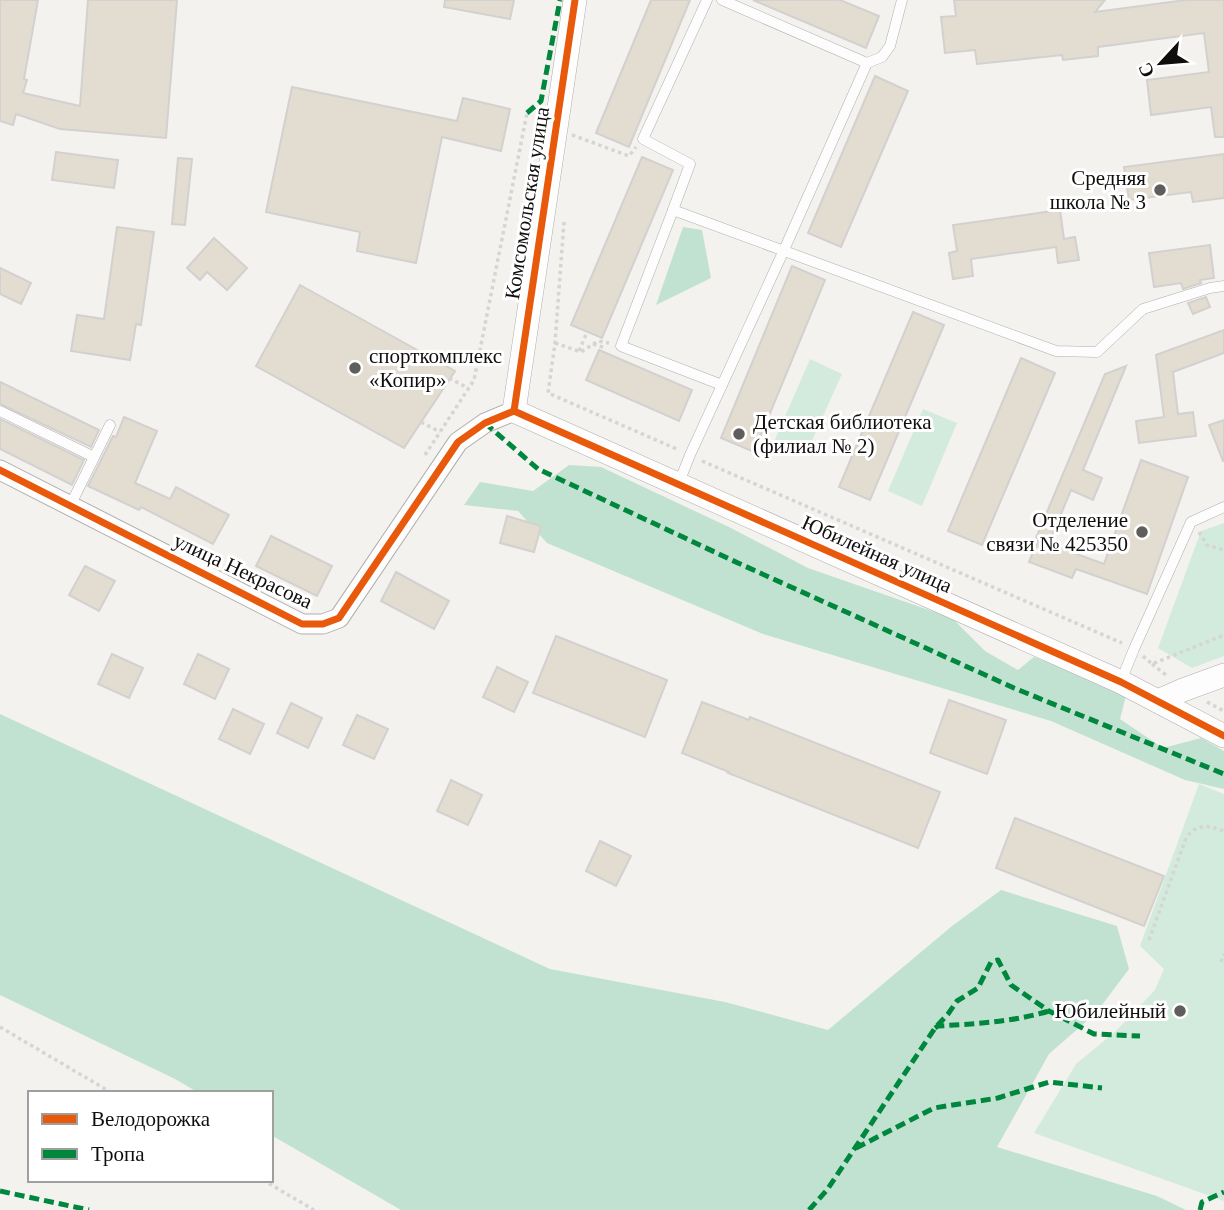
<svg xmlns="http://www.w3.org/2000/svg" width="1224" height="1210" viewBox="0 0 1224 1210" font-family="Georgia,serif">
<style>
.green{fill:#d3ebdd}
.forest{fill:#c2e2d1}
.building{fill:#e3dcd1;stroke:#d2d1cf;stroke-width:2}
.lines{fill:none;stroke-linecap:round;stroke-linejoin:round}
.service-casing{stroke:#b1afad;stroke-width:11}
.minor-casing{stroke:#b1afad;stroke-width:21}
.tertiary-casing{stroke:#b1afad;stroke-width:24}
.path{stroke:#d5d5d5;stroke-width:3.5;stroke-dasharray:3.5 3.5;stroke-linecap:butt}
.service{stroke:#fdfdfd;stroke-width:10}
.minor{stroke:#fdfdfd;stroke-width:19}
.tertiary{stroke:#fdfdfd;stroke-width:23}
.quiet{stroke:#00873e;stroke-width:5;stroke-dasharray:10 5;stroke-linecap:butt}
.cycleway-casing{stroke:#fff;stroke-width:11}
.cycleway{stroke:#e8590c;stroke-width:7}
.poi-dot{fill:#605e5c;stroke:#fff;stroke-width:2.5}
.labels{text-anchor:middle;stroke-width:6;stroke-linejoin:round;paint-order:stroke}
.poi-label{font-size:21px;fill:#100e0d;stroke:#fff;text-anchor:end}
.street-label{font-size:21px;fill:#100e0d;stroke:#fff}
</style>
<rect width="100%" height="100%" fill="#f4f2ef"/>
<g class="green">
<path d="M810,359L842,374L805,456L774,442Z"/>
<path d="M923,409L957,423L922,506L888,491Z"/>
<path d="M1224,523V656L1192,668L1158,648L1201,531Z"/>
<path d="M1199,784L1224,794V1201L1034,1133L1076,1064L1116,1031L1155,990L1164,969L1140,946Z"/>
</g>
<g class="forest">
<path d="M683,227L702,230L711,278L656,305Z"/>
<path d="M569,465L601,467L731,528L808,568L952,618L985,651L1018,670L1034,657L1127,692L1120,719L1163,748L1201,738L1224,751V789L1185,780L1051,721L763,634L547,543L518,511L464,505L480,482L533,491Z"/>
<path d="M0,714L550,969L725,1002L828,1030L952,926L1001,890L1117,926L1129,969L1096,1013L1049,1054L997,1147L1157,1196L1186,1210H401L271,1135V1093H199L175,1079L0,995Z"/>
</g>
<g class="building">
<path d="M0,0H38L24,79L27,80L23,93L80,106L88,0H177L166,138L60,129L16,114L13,125L0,121Z"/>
<path d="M445,0H514L510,19L444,7Z"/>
<path d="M651,0H690L629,147L596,133Z"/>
<path d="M753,0H840L879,16L866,48Z"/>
<path d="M954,0H1105L1095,12L1186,0H1224V137H1215L1211,107L1151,115L1147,80L1209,72L1204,33L1098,47V56L1063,60L1062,55L977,64L975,50L945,53L941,17L956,16Z"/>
<path d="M875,76L908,91L841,247L808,233Z"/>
<path d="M292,87L457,121L463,98L510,109L501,151L442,137L416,263L357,251L360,232L266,212Z"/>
<path d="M56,152L118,160L114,188L52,180Z"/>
<path d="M1224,154V198L1193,202L1191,192L1129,200L1124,167Z"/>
<path d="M642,157L673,170L602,338L571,325Z"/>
<path d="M178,158L192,159L185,225L172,224Z"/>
<path d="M1060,210L1064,239L1075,237L1079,260L1058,263L1056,247L971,259L973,276L953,279L949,253L957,251L953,225Z"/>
<path d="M117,227L154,232L141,325L136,324L130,360L71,351L77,315L104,319Z"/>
<path d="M214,238L247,268L227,290L207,272L200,280L187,268Z"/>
<path d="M1210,245L1214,278L1200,280L1201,283L1183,289L1181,283L1154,287L1149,253Z"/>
<path d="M792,266L825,280L754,452L721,438Z"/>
<path d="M0,268L31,283L21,304L0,294Z"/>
<path d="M300,285L455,371L404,448L256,366Z"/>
<path d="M1206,297L1210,307L1193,314L1188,303Z"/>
<path d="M913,312L944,325L870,500L839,487Z"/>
<path d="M1224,330V353L1173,372L1178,414L1193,412L1196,436L1139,443L1136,421L1164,417L1156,355Z"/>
<path d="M599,350L692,390L679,421L586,380Z"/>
<path d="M1021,358L1055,373L982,545L948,531Z"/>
<path d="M1126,366L1083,470L1102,478L1093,500L1071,490L1049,543L1036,538L1105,374Z"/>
<path d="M0,382L99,430L91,447L0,404Z"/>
<path d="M124,417L157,431L135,483L170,499L176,487L229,515L213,544L141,507L139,510L88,486L113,436L116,437Z"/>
<path d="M0,419L84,460L72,485L0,449Z"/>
<path d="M1224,420V461H1223L1209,425Z"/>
<path d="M1141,460L1188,477L1147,594L1076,569L1072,578L1029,562L1038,540L1104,564Z"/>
<path d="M507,516L541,526L534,552L500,543Z"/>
<path d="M271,536L332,566L317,596L256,566Z"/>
<path d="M85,566L115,581L99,611L69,595Z"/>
<path d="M396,572L449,601L434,629L381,601Z"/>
<path d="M556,636L667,680L645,737L533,693Z"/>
<path d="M112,654L143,668L129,698L98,684Z"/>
<path d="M198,654L229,669L215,699L184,684Z"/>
<path d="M497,667L528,682L514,712L483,697Z"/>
<path d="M949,700L1006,720L987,774L930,753Z"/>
<path d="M702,702L749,720L750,717L940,792L918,848L728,773L729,772L682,753Z"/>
<path d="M291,703L322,718L308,748L277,733Z"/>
<path d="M233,709L264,724L250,754L219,739Z"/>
<path d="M357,715L388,729L374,759L343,745Z"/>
<path d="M451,780L482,795L468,825L437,811Z"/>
<path d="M1015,818L1164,876L1144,926L996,868Z"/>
<path d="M600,841L631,856L616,886L586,871Z"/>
</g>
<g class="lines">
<g class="service-casing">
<g id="service">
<path d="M707,0L643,139L690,164L673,210L1056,351L1097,352L1143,309L1210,288L1224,286"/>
<path d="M722,0L867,63"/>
<path d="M673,210L621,346L722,385"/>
<path d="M0,411L94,457"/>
<path d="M678,485L690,455L784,250L867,63L882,57L890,46L902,0"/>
<path d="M70,506L110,425"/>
<path d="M1121,681L1134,649L1191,522L1224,507"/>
</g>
</g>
<g class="minor-casing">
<path id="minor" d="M0,470L302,624H323L339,618L458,442L485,423L514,411"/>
</g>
<g class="tertiary-casing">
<g id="tertiary">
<path d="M575,0L514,411L1121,682L1224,736"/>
<path d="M1158,701L1183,690L1224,675"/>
</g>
</g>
<g class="path">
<path d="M572,135L629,156L636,147"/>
<path d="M564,222L555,343L548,393L679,450"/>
<path d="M555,343L581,352L598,341L609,343"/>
<path d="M593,344L606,348"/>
<path d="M579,351L587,332"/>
<path d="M449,378L468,388"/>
<path d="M421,422L440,432"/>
<path d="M425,455L474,380L527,113"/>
<path d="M702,461L1122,643"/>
<path d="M1199,532L1207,545L1224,550"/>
<path d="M1143,656L1152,664L1224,635"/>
<path d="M1152,664L1166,675"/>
<path d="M1207,702L1224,711"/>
<path d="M1149,940L1186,838C1197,823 1208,825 1224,831"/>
<path d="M1221,962L1224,954"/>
<path d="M0,1027L112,1093"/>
<path d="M263,1180L314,1210"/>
</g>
<use href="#service" class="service"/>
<use href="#minor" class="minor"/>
<use href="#tertiary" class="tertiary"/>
<g class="quiet">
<path d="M527,113L541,101L560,0"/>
<path d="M485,423L538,469L738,563L1014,688L1224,774"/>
<path d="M935,1028L938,1026C974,1024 1013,1022 1049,1011"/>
<path d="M856,1148L934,1108L998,1098L1049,1082L1102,1088"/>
<path d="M0,1191L89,1210"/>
<path d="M809,1210L827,1190L935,1028L948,1014L957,1001L978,988L991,962L998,960L1011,985L1049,1011L1094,1034L1140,1036"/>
<path d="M1200,1210L1202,1202L1224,1192"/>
</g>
<g class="cycleway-casing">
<g id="cycleway">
<path d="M514,411L1121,682L1224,736"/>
<path d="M514,411L575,0"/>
<path d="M0,470L302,624H323L339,618L458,442L485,423L514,411"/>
</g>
</g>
<use href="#cycleway" class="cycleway"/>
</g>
<g class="poi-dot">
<circle cx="1160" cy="190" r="7"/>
<circle cx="355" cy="368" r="7"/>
<circle cx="739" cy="434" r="7"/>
<circle cx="1142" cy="532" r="7"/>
<circle cx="1180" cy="1011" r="7"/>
</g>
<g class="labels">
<g class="poi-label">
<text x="1146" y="185">Средняя<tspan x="1146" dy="24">школа № 3</tspan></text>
<text x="369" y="363" text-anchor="start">спорткомплекс<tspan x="369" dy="24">«Копир»</tspan></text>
<text x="753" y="429" text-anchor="start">Детская библиотека<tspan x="753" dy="24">(филиал № 2)</tspan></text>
<text x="1128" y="527">Отделение<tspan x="1128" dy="24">связи № 425350</tspan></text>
<text x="1166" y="1018">Юбилейный</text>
</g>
<g class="street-label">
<text transform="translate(527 203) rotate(-81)" y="7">Комсомольская улица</text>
<text transform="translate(877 554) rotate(24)" y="7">Юбилейная улица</text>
<text transform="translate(243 571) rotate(25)" y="7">улица Некрасова</text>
</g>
</g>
<rect x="28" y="1091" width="245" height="91" fill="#ffffff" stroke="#9f9f9e" stroke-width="2"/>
<rect x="42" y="1114" width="35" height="10" fill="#e8590c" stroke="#9f9f9e" stroke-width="2"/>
<text x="91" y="1126" font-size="21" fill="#100e0d">Велодорожка</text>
<rect x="42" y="1149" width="35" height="10" fill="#00873e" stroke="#9f9f9e" stroke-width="2"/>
<text x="91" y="1161" font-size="21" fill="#100e0d">Тропа</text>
<g transform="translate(1161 63) rotate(244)" stroke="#ffffff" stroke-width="5" paint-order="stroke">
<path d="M0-5L12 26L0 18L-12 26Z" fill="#100e0d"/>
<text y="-10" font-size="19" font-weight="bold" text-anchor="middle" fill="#100e0d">С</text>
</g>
</svg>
